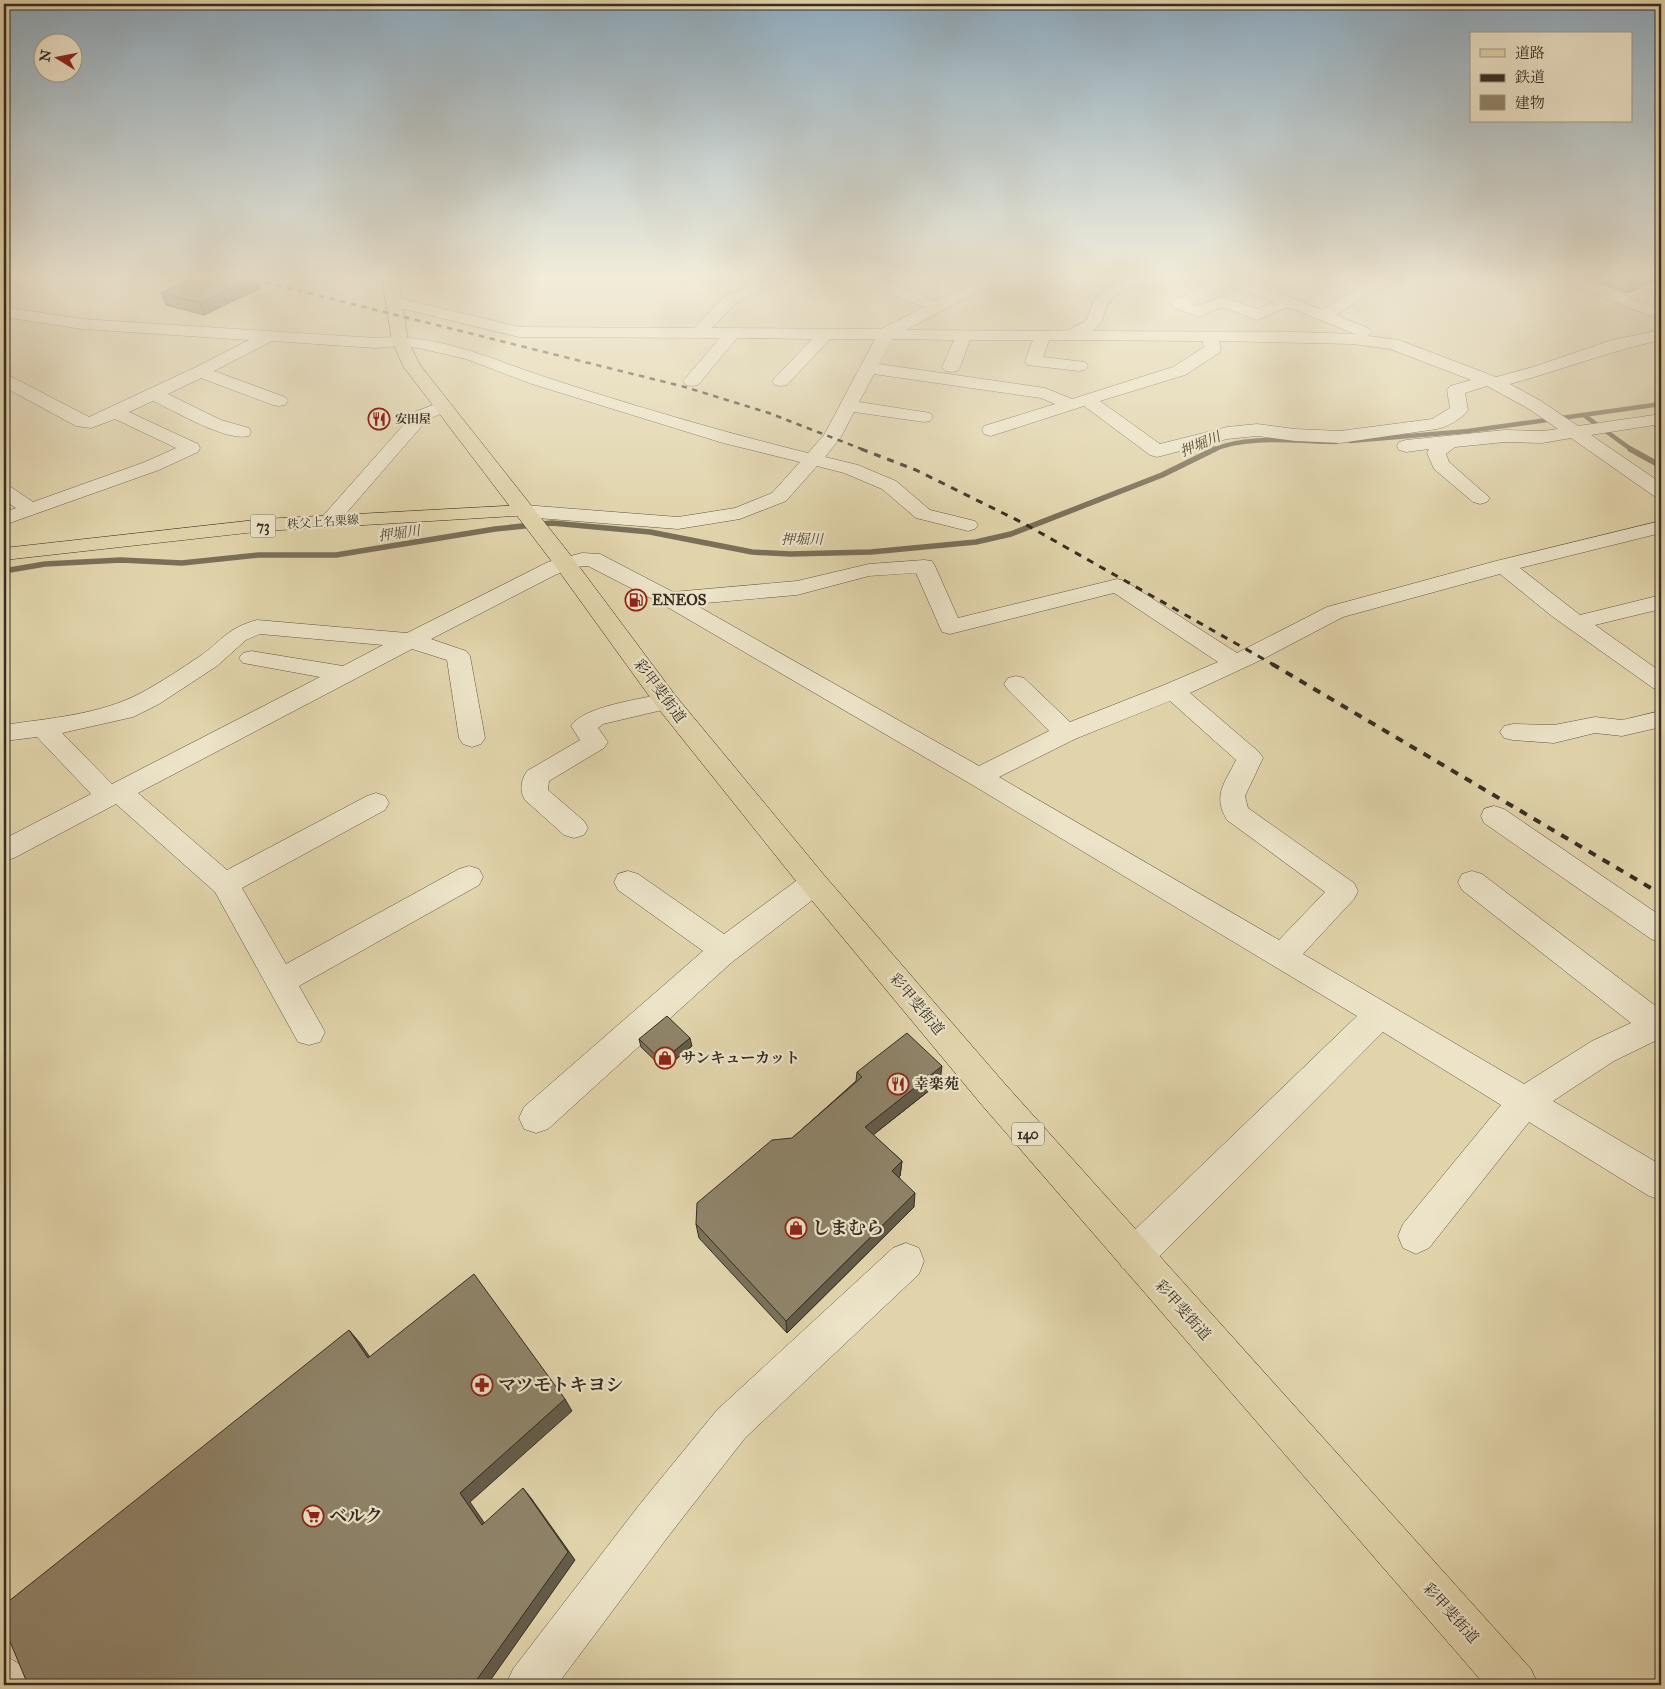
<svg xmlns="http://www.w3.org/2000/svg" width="1665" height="1689" viewBox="0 0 1665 1689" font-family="'IM FELL Great Primer','Noto Serif JP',serif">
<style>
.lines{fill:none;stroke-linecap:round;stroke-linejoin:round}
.stream-far1{stroke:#7a6f59;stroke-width:4.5}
.stream{stroke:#7a6f59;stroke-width:5.5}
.minor-casing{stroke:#615746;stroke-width:1}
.major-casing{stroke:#362d24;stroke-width:1}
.highway-casing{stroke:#362d24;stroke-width:1}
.minor{fill:#ece3c8;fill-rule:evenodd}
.major{fill:#e1d4ab;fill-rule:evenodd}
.highway{fill:#e1d4ab;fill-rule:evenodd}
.rail-far2{stroke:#362d24;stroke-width:2.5;stroke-dasharray:5.5 5.5;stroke-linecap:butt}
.rail-far1{stroke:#362d24;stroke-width:3;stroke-dasharray:7 7;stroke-linecap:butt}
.rail{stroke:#362d24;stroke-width:4;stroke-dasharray:8 8;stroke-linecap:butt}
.wall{fill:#7b725b;stroke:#362d24}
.shaded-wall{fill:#645c4a;stroke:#362d24}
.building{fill:#8f846a;stroke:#362d24}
.labels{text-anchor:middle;stroke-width:4.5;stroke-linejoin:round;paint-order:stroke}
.far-poi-label{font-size:12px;font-weight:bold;fill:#362d24;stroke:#ece3c8;text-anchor:start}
.far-street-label{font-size:12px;fill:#362d24;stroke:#ece3c8}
.far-water-label{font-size:14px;font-style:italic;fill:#52483a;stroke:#ece3c8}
.shield{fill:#ece3c8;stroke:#6d6455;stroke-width:1}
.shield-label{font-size:14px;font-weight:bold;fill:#362d24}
.poi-label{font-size:15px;font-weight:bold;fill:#362d24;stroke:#ece3c8;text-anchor:start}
.street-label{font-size:15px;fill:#362d24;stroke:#ece3c8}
.near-poi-label{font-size:18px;font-weight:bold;fill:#362d24;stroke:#ece3c8;text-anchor:start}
</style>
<rect width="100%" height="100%" fill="#e1d4ab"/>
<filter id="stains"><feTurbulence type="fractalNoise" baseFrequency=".004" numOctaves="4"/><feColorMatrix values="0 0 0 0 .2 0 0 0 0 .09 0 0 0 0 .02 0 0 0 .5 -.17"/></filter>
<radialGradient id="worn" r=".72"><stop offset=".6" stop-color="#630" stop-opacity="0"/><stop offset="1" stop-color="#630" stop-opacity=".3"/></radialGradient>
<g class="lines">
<g class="stream-far1">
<path d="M1585,416L1632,450"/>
<path d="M1350,441L1468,431L1661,404"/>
<path d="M1213,450C1246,434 1300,442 1336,442"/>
</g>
<g class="stream">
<path d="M1630,449L1661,466"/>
<path d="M4,571L45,564L121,560L182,563L258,555H336L495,529L552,523L650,532L752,552L790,554L871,552L976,542L1011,534L1162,475L1215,449"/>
</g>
<g class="minor-casing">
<g id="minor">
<path d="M717,277H736L733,280L724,283L719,281Z"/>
<path d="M771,277H793L790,280L750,295L736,303L712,328L881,329L924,307L855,280L852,277H874L936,301L988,277H1009L1006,280L973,294L906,330L1066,331L1086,321L1094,300L1105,289L1131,277H1152L1149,280C1138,285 1118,290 1110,301C1102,312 1105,324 1092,331L1298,332L1355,334L1288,307L1257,320L1222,307L1199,317L1173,307L1171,304L1173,301L1218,279L1216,277H1238L1322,310L1360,287L1384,277H1405L1402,280L1370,293L1336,315L1370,329L1372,332L1368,336L1399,340L1496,377L1533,367L1612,340L1661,330V340C1610,351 1561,370 1510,384L1541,401L1578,426L1661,414V424L1591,435L1661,483V498L1654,496L1571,438L1542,443L1505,442L1455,447L1446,454L1449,462L1490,498L1487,502L1480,504L1473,502L1434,469L1427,453L1429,449L1406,452L1399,450L1397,446L1399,442L1406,440L1505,430L1542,431L1558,429L1529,409L1487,386L1465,393L1468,410C1462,419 1447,427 1437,429L1340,443L1295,441L1257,436L1227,439L1157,457L1150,455L1084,406L991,436L984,434L982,430L984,426L1055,404L1041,398L874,374L859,402L924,412L930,413L933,417L930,421L924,422L854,412L841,437L825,457L858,465L896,481L930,510L975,521L978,525L975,529L968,531L916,518L882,489L844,473L817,466L786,501L740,519L678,529L524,517L517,515L514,511L517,507L524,505L678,517L735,508L772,493L800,462L723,443L532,384L466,359L419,348L400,346L376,348L272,341L214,371L285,397L288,401L285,405L279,406L273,405L201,378L168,394L221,420L249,428L251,432L249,436C226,442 175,411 153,401L129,412L198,444L200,448L198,452L159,470L4,525V512L16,508L4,500V485L11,487L33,502L145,462L176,448L115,419L91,428L76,426L4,387V375L10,376L89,417L194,368L249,340L82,329L4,317V307L82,319L376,338C437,333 488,358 545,377C631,405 719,431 808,453L824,435L875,339H830L787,385L781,386L775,385L772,381L812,339L737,338L698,385L692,386L686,385L683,381L720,338L519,337L388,305L386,302L388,299L394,297L519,327L694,328L724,297ZM1230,285L1274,302L1257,309L1221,296L1198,306L1192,304ZM892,339L954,340L942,367L945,371L951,372L957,371L960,367L970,340H1033L1025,361L1027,365L1079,371L1085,370L1088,366L1085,362L1043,357L1049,340L1202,341L1204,347L1173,367L1072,399L1045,388L879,364ZM1219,341L1353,344L1390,349L1471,380L1450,386L1447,390L1450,408L1432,419L1340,431L1295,429L1257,424L1227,427L1160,444L1100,401L1185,375L1219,353L1221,349Z"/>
<path d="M1563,277H1580L1661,310V320L1570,284Z"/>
<path d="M443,401L449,402L452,406L449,410L427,420L336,525L329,527L322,525L319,521L322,517L415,412Z"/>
<path d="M1661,521V533L1520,568L1580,615L1661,595V609L1595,625L1661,672V691L1653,688L1553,617L1500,574L1343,617L1263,659L1190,693L1259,752L1263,758L1245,796L1248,808L1354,883L1358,891L1354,899L1303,954L1524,1084L1592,1041L1631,1023L1462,890L1458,882L1462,874L1472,871L1482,874L1661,1010V1038L1614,1061L1553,1101L1661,1165V1200L1649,1196L1529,1122L1429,1248L1416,1254L1403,1248L1398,1236L1403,1224L1501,1105L1383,1032L1148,1268L1135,1273L1122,1268L1117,1255L1122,1242L1357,1016L969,783L662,604L588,566L575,567L555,575L431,639L466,651L470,656L485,738L481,744L472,747L463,744L459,738L447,660L412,649L138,793L227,870L367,796L376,793L385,796L389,803L385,810L242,888L286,964L459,869L469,866L479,869L483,877L479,885L299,986L325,1032L320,1042L309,1045L298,1042L215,892L116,804L14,858L4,861V839L91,794L37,737L4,741V725C50,718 99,715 141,693C161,682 181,669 200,656C223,640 227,628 257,620L407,633L548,562L582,553L600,554L673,592L797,581L869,564L924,560L932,561L935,566L958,618L1117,579L1125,581L1237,653L1327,607L1496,561ZM916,573L942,632L950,634L1114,593L1218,662L1164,685L1070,722L1024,678L1016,676L1008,678L1004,684L1008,690L1049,731L979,766L694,604L797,595L869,576ZM260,634L383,645L343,666L251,651L243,653L239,658L243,663L320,677L112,784L62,733L133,717L159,704L217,666L246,640ZM1170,701L1236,760C1225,783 1212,795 1227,820L1325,892L1279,940L999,777L1075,739Z"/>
<path d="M666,693L675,695L678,701L675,707L603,724L598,728L608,742L604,748L549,781L548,790L584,821L588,828L584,835L574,838L564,835L525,800C519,790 521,780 527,771L580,740L571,726C583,706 643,699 666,693Z"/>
<path d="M1661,711V727L1622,736L1595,733L1554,743L1513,740L1504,738L1500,732L1504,726L1513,724L1554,725L1595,717L1622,720Z"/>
<path d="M1494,806L1504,809L1661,916V943L1651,939L1484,823L1481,816L1484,809Z"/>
<path d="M628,871L638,874L724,934L804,875L814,872L824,875L828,883L824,891L731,963L548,1129L536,1133L524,1129L519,1118L524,1107L703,951L618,890L614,882L618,874Z"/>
<path d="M906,1243L919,1248L924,1261L919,1274L745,1438L670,1534L557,1685H506L513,1669L640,1504L717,1410L893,1248Z"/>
<path d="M4,1656C22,1664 25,1667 32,1685H4Z"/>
</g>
</g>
<g class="major-casing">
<path id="major" d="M524,505L531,507L534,511L531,515L264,531L4,560V548L264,519Z"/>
</g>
<g class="highway-casing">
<path id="highway" d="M382,277H398L408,341L420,365L572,557L675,695L824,875L1005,1084L1531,1669L1538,1685H1485L981,1104L804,891L657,707L556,567L403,366L392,341Z"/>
</g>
<use href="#minor" class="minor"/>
<use href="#major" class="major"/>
<use href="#highway" class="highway"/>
<path class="rail-far2" d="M244,277L685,387L769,413L864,450"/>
<path class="rail-far1" d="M861,449L916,470L1023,523L1274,665"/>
<path class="rail" d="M1272,664L1661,894"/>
</g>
<g class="wall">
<path d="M196,277H256L260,288L204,315L166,305L161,293Z"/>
<path d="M1584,277H1661L1627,293Z"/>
<path d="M639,1039L692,1046L664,1069L641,1047Z"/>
<path d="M857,1072L940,1082L873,1135L902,1161L900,1176L899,1177L914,1207L787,1333L699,1238L696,1224L856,1081Z"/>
</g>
<g class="shaded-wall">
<path d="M254,277H256L260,288L204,315L200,303Z"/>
<path d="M1644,277H1661V279L1627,293L1633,281Z"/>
<path d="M690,1038L692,1046L664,1069L662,1061Z"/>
<path d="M942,1066L940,1082L864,1142L865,1127Z"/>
<path d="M902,1161L900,1176L890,1185L892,1171Z"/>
<path d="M915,1193L914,1207L787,1333L786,1321Z"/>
<path d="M349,1330L360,1343L379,1370L368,1358Z"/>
<path d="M565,1399L572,1411L470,1502L492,1534L482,1525L460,1493Z"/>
<path d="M523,1488L531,1498L575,1560L487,1685H473Z"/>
</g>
<g class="building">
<path d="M196,277H254L200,303L161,293Z"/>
<path d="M1621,277H1644L1633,281Z"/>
<path d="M667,1016L690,1038L662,1061L639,1039Z"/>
<path d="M907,1033L942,1066L865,1127L902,1161L892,1171L915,1193L786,1321L696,1224L697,1203L772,1140L792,1138L862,1077L857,1072Z"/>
<path d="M474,1274L565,1399L460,1493L482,1525L523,1488L568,1552L473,1685H28L4,1627V1605L349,1330L368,1358Z"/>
</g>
<linearGradient id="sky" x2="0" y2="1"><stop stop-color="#8eaabd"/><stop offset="0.54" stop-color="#f2ecd9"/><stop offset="1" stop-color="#f2ecd9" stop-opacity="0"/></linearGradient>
<rect width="1665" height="513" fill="url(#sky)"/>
<defs>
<g id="restaurant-ring" transform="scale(1.125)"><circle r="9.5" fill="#ece3c8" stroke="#8f2418" stroke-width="1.5"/><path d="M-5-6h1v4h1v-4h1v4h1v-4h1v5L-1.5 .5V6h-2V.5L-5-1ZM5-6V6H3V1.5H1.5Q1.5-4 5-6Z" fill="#8f2418"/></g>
<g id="fuel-ring" transform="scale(1.125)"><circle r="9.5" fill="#ece3c8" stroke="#8f2418" stroke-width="1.5"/><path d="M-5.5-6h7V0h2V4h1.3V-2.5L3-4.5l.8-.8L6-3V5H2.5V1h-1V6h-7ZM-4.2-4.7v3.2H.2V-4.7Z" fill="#8f2418"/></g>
<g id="shop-ring" transform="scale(1.125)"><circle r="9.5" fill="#ece3c8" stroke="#8f2418" stroke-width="1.5"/><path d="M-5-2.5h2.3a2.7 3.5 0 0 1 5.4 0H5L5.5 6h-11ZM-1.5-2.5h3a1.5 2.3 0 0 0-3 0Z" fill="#8f2418"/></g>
<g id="pharmacy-ring" transform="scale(1.125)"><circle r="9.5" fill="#ece3c8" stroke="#8f2418" stroke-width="1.5"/><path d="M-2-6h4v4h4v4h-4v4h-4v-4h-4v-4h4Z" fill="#8f2418"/></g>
<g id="supermarket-ring" transform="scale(1.125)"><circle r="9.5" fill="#ece3c8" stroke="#8f2418" stroke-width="1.5"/><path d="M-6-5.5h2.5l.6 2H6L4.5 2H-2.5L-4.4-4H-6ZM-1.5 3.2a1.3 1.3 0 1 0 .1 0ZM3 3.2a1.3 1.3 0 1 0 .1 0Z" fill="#8f2418"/></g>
</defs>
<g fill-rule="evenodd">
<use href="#restaurant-ring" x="379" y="419"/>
<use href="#fuel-ring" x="636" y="600"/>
<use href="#shop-ring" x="665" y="1058"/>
<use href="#restaurant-ring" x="898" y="1084"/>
<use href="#shop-ring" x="796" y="1228"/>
<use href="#pharmacy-ring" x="482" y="1385"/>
<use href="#supermarket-ring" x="313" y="1516"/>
</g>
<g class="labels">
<g class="far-poi-label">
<text x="395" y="423">安田屋</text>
</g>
<g class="far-street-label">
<text transform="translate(323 522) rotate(-4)" y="4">秩父上名栗線</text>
</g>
<g class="far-water-label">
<text transform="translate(1200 444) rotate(-23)" y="5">押堀川</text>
<text transform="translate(399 533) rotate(-8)" y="5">押堀川</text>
<text x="802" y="544">押堀川</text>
</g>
<g class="shield">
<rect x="250.5" y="514.5" width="25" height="23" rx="4"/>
<rect x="1012" y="1122.5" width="32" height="23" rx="4"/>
</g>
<g class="shield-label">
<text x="263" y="531">73</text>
<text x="1028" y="1139">140</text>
</g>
<g class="poi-label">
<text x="652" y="605">ENEOS</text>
<text x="681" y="1063">サンキューカット</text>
<text x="914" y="1089">幸楽苑</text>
</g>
<g class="street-label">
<text transform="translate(660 691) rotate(53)" y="5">彩甲斐街道</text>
<text transform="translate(917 1004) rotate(50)" y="5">彩甲斐街道</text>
<text transform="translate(1183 1310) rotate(48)" y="5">彩甲斐街道</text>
<text transform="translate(1451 1613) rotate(48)" y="5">彩甲斐街道</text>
</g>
<g class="near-poi-label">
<text x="812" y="1234">しまむら</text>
<text x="498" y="1391">マツモトキヨシ</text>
<text x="329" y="1522">ベルク</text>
</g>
</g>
<rect width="1665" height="1689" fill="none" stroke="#e1d4ab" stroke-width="20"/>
<rect x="5" y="5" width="1655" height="1679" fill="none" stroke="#362d24" stroke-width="2.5"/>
<rect x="10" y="10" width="1645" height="1669" fill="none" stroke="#362d24"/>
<rect x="1470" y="32" width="162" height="90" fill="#ece3c8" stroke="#a39a86"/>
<rect x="1480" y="49" width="25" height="8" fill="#e1d4ab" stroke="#a39a86"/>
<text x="1515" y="58" font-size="15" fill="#362d24">道路</text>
<rect x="1480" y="74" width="25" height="8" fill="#362d24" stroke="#a39a86"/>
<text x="1515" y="82" font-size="15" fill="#362d24">鉄道</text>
<rect x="1480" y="95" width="25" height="15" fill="#8f846a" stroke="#a39a86"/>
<text x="1515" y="108" font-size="15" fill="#362d24">建物</text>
<g transform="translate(58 58) rotate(280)"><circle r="24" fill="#ece3c8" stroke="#a39a86"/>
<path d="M0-4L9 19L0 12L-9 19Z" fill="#8f2418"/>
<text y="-8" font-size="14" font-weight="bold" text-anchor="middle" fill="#362d24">N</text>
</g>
<rect width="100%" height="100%" filter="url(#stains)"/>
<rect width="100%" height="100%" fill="url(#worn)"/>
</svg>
